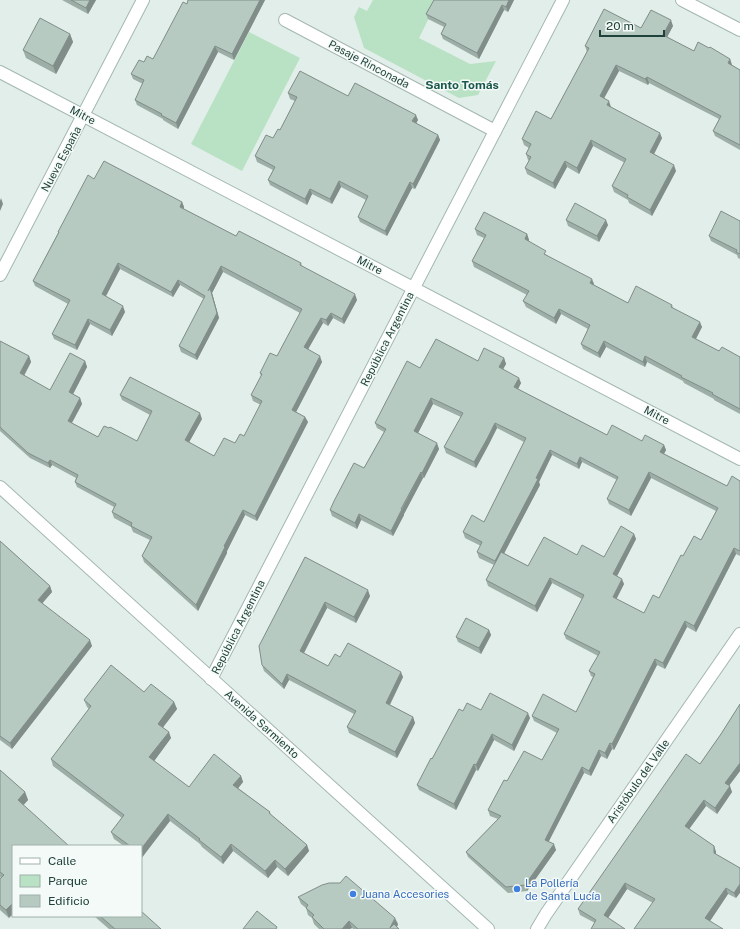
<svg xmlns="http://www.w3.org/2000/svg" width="740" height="929" viewBox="0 0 740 929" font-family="'Public Sans',sans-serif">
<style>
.green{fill:#b9e2c5}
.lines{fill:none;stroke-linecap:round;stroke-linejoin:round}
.minor-casing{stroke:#a4b7b1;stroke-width:14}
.minor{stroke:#fff;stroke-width:12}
.wall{fill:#9daea7;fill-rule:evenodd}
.shaded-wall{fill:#808d88}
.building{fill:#b7cac2;stroke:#808d88}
.shop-dot{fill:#3f7fe0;stroke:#f4faf7;stroke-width:1.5}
.labels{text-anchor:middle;stroke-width:3;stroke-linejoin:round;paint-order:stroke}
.street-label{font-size:11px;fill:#20423a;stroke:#f4faf7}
.shop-label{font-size:11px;fill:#366cbe;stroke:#f4faf7;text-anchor:start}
.neighbourhood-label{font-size:12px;font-weight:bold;fill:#19574a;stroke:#f4faf7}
</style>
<rect width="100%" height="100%" fill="#e2eee9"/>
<g class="green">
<path d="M373,0H438L419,38L470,64L496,61L478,95L459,98L364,48L354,17L359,7L367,11Z"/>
<path d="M249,32L300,58L242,171L191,144Z"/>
</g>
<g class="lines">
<g class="minor-casing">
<g id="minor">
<path d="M682,0L740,30"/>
<path d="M285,20L495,131"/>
<path d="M0,72L740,459"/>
<path d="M0,275L143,0"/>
<path d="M0,487L488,929"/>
<path d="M211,679L563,0"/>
<path d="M537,929L546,914L740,634"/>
</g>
</g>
<use href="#minor" class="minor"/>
</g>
<g class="wall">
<path d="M62,0H96L88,14Z"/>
<path d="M265,0L234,60L218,52L178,129L163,120V119L137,105L135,100L143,84L133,79L131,74L144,62L153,59L187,4Z"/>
<path d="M434,0H514L508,12L504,10L479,59L443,39L441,34L444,27L428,19L426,14Z"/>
<path d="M673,26L667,37L694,51L730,59L732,65L740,70V150L715,136L713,131L719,119L649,83L648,85L619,71L604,98L611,107L662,138L654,154L676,171L652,216L629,203L628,200L614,192L612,186L625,163L593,146L579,174L567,167L555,189L527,174L525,168L529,161L528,160L526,154L529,148L524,145L522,139L551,119L587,52L585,46L641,28Z"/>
<path d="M70,34L73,42L56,74L26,58L23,50Z"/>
<path d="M288,93L348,96L418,120L416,123L438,135L440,140L415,189L412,188L387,236L360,222L358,217L366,200L341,187L332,204L312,194L307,205L270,185L268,180L273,170L257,162L255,156L273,138L280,130L295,101L290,99Z"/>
<path d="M94,179L182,202L184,207V209L236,236L301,263L302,266L357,300L344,324L333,318L328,326L323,323L308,349L322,362L296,412L305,417L308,422L257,521L245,515L227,551V553L198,611L144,562L142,556L150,540L133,532L131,527L114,518L112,512L114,507L77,487L75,482L76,478L52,465L50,468L30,458L0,431V341L29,356L31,362L24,376L50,390L85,361L87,367L73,394L80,398L82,404L72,423L98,437L137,441L150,415L122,400L120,395L202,419L189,442L214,456L235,443L244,436L261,405L253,401L251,395L261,376L260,373L277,356L300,313L223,272L212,293L219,318L197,360L181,352L179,346L204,299L180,285L173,297L120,269L105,296L125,312L112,336L90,324L77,350L54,339L52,334L68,304L35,286L33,281L58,233V232Z"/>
<path d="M566,220L608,225L599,242L568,226Z"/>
<path d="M740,221V259L738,258L737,255L711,241L709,236Z"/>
<path d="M475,229L527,234L529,240L528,241L548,256L594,284V285L628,303L672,305L673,308L702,327L696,339L719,351L740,357V414L714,400V399L684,383L683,381L647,362L645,367L606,347L600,358L583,349L581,344L588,329L561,314L556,324L526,307L523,301L527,295L474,267L472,261L484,238L477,235Z"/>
<path d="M504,358L506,364L503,369L521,383L518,389L607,435L664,445L666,450L664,454L727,486L740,481V556L736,554L696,632L687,627L665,669L657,665L614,750L612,749L607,759L601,756L591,776L584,773L548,842L556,850L527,891L508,893L468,857L466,852L498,819L490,816L488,810L507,781L542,760L557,733L534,721L532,716L576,712L593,677L591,676L589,671L598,656L566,639L564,634L582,599L552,583L537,612L488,586L486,580L494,565L479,558L477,552L481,546L465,538L463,532L484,522L524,442L497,428L489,444L476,468L446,453L444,447L461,417L433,404L418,433L439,449L424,478H423L404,514V515L393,536L361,520L357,529L332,516L330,510L364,468L384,432L377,428L375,423L420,368L478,361ZM552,455L579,469L582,462L617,480L607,499L609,504L631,516L651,478L716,511L701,540L683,556L659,598L644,613L616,599L624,584L617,576L636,539L634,534L604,557L577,555L528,566L504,553L540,485L539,482Z"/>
<path d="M0,541L50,586L52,592L42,603L92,646L12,749L0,740Z"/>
<path d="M305,557L370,596L356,623L327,608L303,653L328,666L340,657L403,677L390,705L413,717L415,723L397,758L349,733L347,727L354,714L289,680L284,689L264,671L262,665Z"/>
<path d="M489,630L491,635L481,654L458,642L456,637Z"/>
<path d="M144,692L174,702L177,709L163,727L171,738L154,761L189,787L241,776L243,782L238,788L270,812L271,815L307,845L309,851L288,876L277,867L268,878L233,851L223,864L202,847L200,844L170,821L141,846H124L114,839L111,832L122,818L53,766L51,759L89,709L87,707L84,700Z"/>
<path d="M740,704V771L729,786L732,792L717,814L706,806L689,829L714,846L716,852V854L740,868L736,898L728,894L710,921L653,903L627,889L608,918L595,923L580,915L578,909L700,764L721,734Z"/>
<path d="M481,710L530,718L514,751L494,740L478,771L476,770L456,810L419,790L417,785L432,759L463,711Z"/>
<path d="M0,770L25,792L28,800L23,805L13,846L9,918L0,910V879L1,878L0,877Z"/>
<path d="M298,897L398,924L397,927L399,929H353L352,928L350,929H319L314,924L312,918L308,915L306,908L301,904Z"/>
<path d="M94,916H141L161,929H109Z"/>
</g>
<g class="shaded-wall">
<path d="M90,0H96L88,14L86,8Z"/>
<path d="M260,0H265L234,60L232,54Z"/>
<path d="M509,0H514L508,12L506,7Z"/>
<path d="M502,5L504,10L479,59L477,53Z"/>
<path d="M671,20L673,26L665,41L663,35Z"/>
<path d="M70,34L73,42L56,74L53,66Z"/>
<path d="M215,46L218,52L178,129L176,123Z"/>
<path d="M730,59L732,65L730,69L728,63Z"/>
<path d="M616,65L619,71L602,102L600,96Z"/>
<path d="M647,77L649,83L648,85L645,79Z"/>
<path d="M609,101L611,107L609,111L607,105Z"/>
<path d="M416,115L418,120L414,127L412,121Z"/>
<path d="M660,133L662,138L652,158L650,152Z"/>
<path d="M438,135L440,140L415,189L413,184Z"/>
<path d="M591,140L593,146L579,174L577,168Z"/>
<path d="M565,161L567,167L555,189L553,183Z"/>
<path d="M674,165L676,171L652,216L650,210Z"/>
<path d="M339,181L341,187L332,204L330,199Z"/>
<path d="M410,182L412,188L387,236L385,231Z"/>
<path d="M310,189L312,194L307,205L305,199Z"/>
<path d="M1,198L3,204L0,211V201Z"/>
<path d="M182,202L184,207L182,212L180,207Z"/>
<path d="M606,220L608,225L599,242L597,236Z"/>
<path d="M527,234L529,240L527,245L525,239Z"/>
<path d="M118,263L120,269L104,300L102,294Z"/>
<path d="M221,266L223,272L212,293L219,318L197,360L195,355L208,291Z"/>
<path d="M592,279L594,284L592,289L590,283Z"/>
<path d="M178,280L180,285L173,297L171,292Z"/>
<path d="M355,294L357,300L344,324L342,319Z"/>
<path d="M123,306L125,312L112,336L110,330Z"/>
<path d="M559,309L561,314L556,324L554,318Z"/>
<path d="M331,313L333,318L328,326L326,320Z"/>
<path d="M321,318L323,323L306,353L304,347Z"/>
<path d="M88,319L90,324L77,350L75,345Z"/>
<path d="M700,322L702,327L694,342L692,337Z"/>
<path d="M604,341L606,347L600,358L598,353Z"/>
<path d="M29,356L31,362L22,379L20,373Z"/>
<path d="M320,356L322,362L294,416L292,410Z"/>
<path d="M645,356L647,362L645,367L643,362Z"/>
<path d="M504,358L506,364L501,373L499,367Z"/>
<path d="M85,361L87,367L71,398L69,392Z"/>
<path d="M519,378L521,383L516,393L514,387Z"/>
<path d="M80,398L82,404L70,426L68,421Z"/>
<path d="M431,398L433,404L416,437L414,431Z"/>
<path d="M200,413L202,419L187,446L185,440Z"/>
<path d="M305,417L308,422L257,521L255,516Z"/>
<path d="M495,423L497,428L489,444L476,468L474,462Z"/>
<path d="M437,443L439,449L424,478L422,473Z"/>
<path d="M664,445L666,450L662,457L660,452Z"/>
<path d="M550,450L552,455L539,482L540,485L497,567L495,561Z"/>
<path d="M580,457L582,462L579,469L577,464Z"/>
<path d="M50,460L52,465L50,468L48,463Z"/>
<path d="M421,472L423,478L404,514V515L393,536L391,531Z"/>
<path d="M649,472L651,478L631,516L629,510Z"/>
<path d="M243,510L245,515L227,551V553L198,611L196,605L224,546Z"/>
<path d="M359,514L361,520L357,529L355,523Z"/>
<path d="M634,534L636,539L615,580L613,574Z"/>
<path d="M734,548L736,554L696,632L694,626Z"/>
<path d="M550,578L552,583L537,612L535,606Z"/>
<path d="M622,579L624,584L615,602L613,597Z"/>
<path d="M50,586L52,592L40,606L38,600Z"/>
<path d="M368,590L370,596L356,623L354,617Z"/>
<path d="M325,602L327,608L302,657L300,651Z"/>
<path d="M685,621L687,627L665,669L663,663Z"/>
<path d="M489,630L491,635L481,654L479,648Z"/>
<path d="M90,640L92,646L12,749L10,743Z"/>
<path d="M655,659L657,665L614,750L612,744Z"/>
<path d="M401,672L403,677L388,708L386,703Z"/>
<path d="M287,674L289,680L284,689L282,684Z"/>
<path d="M174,702L177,709L161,730L158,724Z"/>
<path d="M528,713L530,718L514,751L512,745Z"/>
<path d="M413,717L415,723L397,758L395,752Z"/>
<path d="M169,732L171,738L152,764L149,757Z"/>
<path d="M492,734L494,740L478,771L476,765Z"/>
<path d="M610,743L612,749L607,759L605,753Z"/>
<path d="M599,750L601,756L591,776L589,771Z"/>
<path d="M740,763V771L727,788L725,783Z"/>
<path d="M474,764L476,770L456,810L454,804Z"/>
<path d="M582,767L584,773L547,845L545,840Z"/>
<path d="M241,776L243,782L236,791L233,785Z"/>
<path d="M730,786L732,792L717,814L715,808Z"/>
<path d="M25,792L28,800L21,808L18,800Z"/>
<path d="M704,800L706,806L687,832L685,826Z"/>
<path d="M168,814L170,821L141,859V849Z"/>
<path d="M231,844L233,851L223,864L221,857Z"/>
<path d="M554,844L556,850L527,891L525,885Z"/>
<path d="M307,845L309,851L288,876L285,869Z"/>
<path d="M714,846L716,852V859L714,853Z"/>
<path d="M275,860L277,867L268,878L265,871Z"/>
<path d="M625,883L627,889L606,921L604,915Z"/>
<path d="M740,884V893L736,898L734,893Z"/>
<path d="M726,888L728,894L708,924L705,918Z"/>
<path d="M13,903V914L9,918L6,910Z"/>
<path d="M395,918L398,924L396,929L390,928Z"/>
<path d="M349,921L352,928L350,929H342Z"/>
</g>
<g class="building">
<path d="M71,0H90L86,8Z"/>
<path d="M188,0H260L232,54L215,46L176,123L161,115L162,114L135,100L144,80L131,74L139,60L144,62L147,56L153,59L183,2L187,4Z"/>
<path d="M434,0H509L506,7L502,5L477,53L441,34L446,24L426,14Z"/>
<path d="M604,9L641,28L651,10L671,20L663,35L694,51L698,42L709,48L710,47L730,59L728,63L740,70V145L713,131L721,116L647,77L645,79L616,65L600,96L609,101L607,105L660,133L650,152L674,165L650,210L627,197L628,195L612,186L626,159L591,140L577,168L565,161L553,183L525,168L531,157L526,154L531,144L522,139L536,111L551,119L589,48L585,46Z"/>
<path d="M40,18L70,34L53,66L23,50Z"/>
<path d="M300,71L348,96L355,83L416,115L412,121L438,135L413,184L410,182L385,231L358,217L368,196L339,181L330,199L310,189L305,199L268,180L275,167L255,156L266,135L273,138L278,129L280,130L297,97L288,93Z"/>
<path d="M104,161L182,202L180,207L236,236L239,231L301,263L300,265L355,294L342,319L331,313L326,320L321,318L304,347L320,356L292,410L305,417L255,516L243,510L224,546L225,547L196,605L142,556L152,537L131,526L132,523L112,512L116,504L75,482L78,475L50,460L48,463L28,453L0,427V341L29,356L20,373L50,390L70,353L85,361L69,392L80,398L68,421L98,437L104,426L109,428L110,427L137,441L152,411L120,395L130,377L200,413L185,440L214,456L224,438L235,443L240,434L244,436L262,401L251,395L262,374L260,373L270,353L277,356L302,309L221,266L208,291L210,288L217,313L195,355L179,346L205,296L178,280L171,292L118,263L102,294L123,306L110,330L88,319L75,345L52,334L70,300L33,281L59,232H58L88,175L94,179Z"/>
<path d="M575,203L606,220L597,236L566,220Z"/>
<path d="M721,211L740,221V254L736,252L737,250L709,236Z"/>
<path d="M484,212L527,234L525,239L546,251L544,254L592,279L590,283L628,303L636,286L672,305L671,307L700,322L692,337L719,351L722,347L740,357V409L712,394L713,393L681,377L682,376L645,356L643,362L604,341L598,353L581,344L590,325L559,309L554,318L523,301L529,291L472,261L486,235L475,229Z"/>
<path d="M436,339L478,361L484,348L504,358L499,367L519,378L514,387L607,435L612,425L642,441L645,435L664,445L660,452L727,486L732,476L740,481V551L734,548L694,626L685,621L663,663L655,659L612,744L610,743L605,753L599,750L589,771L582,767L545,840L554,844L525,885L506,887L466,852L501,816L488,810L504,780L507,781L524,751L542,760L559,729L532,716L543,694L576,712L595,674L589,671L600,652L564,634L584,595L550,578L535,606L486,580L501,552L528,566L544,537L577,555L582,545L604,557L621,526L634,534L613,574L622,579L613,597L644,613L653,595L659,598L681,555L683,556L694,536L701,540L718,508L649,472L629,510L607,499L618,477L580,457L577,464L550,450L536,478L538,479L495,561L477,552L482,542L463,532L472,515L484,522L526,438L495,423L487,439L474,462L444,447L463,413L431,398L414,431L437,443L422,473L421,472L401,509H402L391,531L359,514L355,523L330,510L334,501L354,463L364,468L386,429L375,423L407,361L420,368Z"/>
<path d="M0,541L50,586L38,600L90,640L10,743L0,736Z"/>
<path d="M305,557L368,590L354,617L325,602L300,651L328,666L335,654L340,657L348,643L401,672L386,703L413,717L395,752L347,727L356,711L287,674L282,684L262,665L259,646Z"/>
<path d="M466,618L489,630L479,648L456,637Z"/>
<path d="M111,665L144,692L151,684L174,702L158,724L169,732L149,757L189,787L214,754L241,776L233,785L270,812L269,813L307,845L285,869L275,860L265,871L231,844L221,857L199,840L200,839L168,814L141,849V846H130L111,832L124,815L51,759L91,706L84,700Z"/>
<path d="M490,693L528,713L512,745L492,734L476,765L474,764L454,804L417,785L431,758L432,759L459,709L463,711L467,703L481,710Z"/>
<path d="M740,704V763L725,783L730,786L715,808L704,800L685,826L714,846V853L740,868V884L734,893L726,888L705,918L723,929H634L655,899L625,883L604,915L625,929H591L596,920L578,909L686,754L700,764L721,734Z"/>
<path d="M0,770L25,792L18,800L69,846H13V903L6,910L0,905V879L4,875L0,872Z"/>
<path d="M346,876L395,918L390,928L394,924L399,929H358L349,921L342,929H324L312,917L314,915L306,908L308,905L298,897L322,885L329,883H340Z"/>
<path d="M141,911L161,929H115L100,916H141Z"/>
<path d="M257,911L277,927L276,929H243Z"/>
</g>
<g class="shop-dot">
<circle cx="517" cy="889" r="4"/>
<circle cx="353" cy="894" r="4"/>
</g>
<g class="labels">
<g class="street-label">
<text transform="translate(369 64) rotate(28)" y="4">Pasaje Rinconada</text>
<text transform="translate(83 115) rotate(28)" y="4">Mitre</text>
<text transform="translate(61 159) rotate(-62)" y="4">Nueva España</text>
<text transform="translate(370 265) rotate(28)" y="4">Mitre</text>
<text transform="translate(387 339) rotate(-63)" y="4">República Argentina</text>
<text transform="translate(657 415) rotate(28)" y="4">Mitre</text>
<text transform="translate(238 627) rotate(-63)" y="4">República Argentina</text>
<text transform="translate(262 724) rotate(42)" y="4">Avenida Sarmiento</text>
<text transform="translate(638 781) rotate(-55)" y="4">Aristóbulo del Valle</text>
</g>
<g class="shop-label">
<text x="525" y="887">La Pollería<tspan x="525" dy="13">de Santa Lucía</tspan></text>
<text x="361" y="898">Juana Accesories</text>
</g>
<g class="neighbourhood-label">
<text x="462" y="89">Santo Tomás</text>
</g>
</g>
<rect x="12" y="845" width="130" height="72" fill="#f4faf7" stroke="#9fb0ab"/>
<rect x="20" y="858" width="20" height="6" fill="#ffffff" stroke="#9fb0ab"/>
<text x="48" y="865" font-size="12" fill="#20423a">Calle</text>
<rect x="20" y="875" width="20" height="12" fill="#b9e2c5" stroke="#9fb0ab"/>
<text x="48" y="885" font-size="12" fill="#20423a">Parque</text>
<rect x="20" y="895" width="20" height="12" fill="#b7cac2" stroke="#9fb0ab"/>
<text x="48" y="905" font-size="12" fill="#20423a">Edificio</text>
<path d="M600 30v6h64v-6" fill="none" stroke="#20423a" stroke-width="2"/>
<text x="606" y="30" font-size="12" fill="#20423a" stroke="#f4faf7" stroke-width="3" paint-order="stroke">20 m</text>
</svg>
